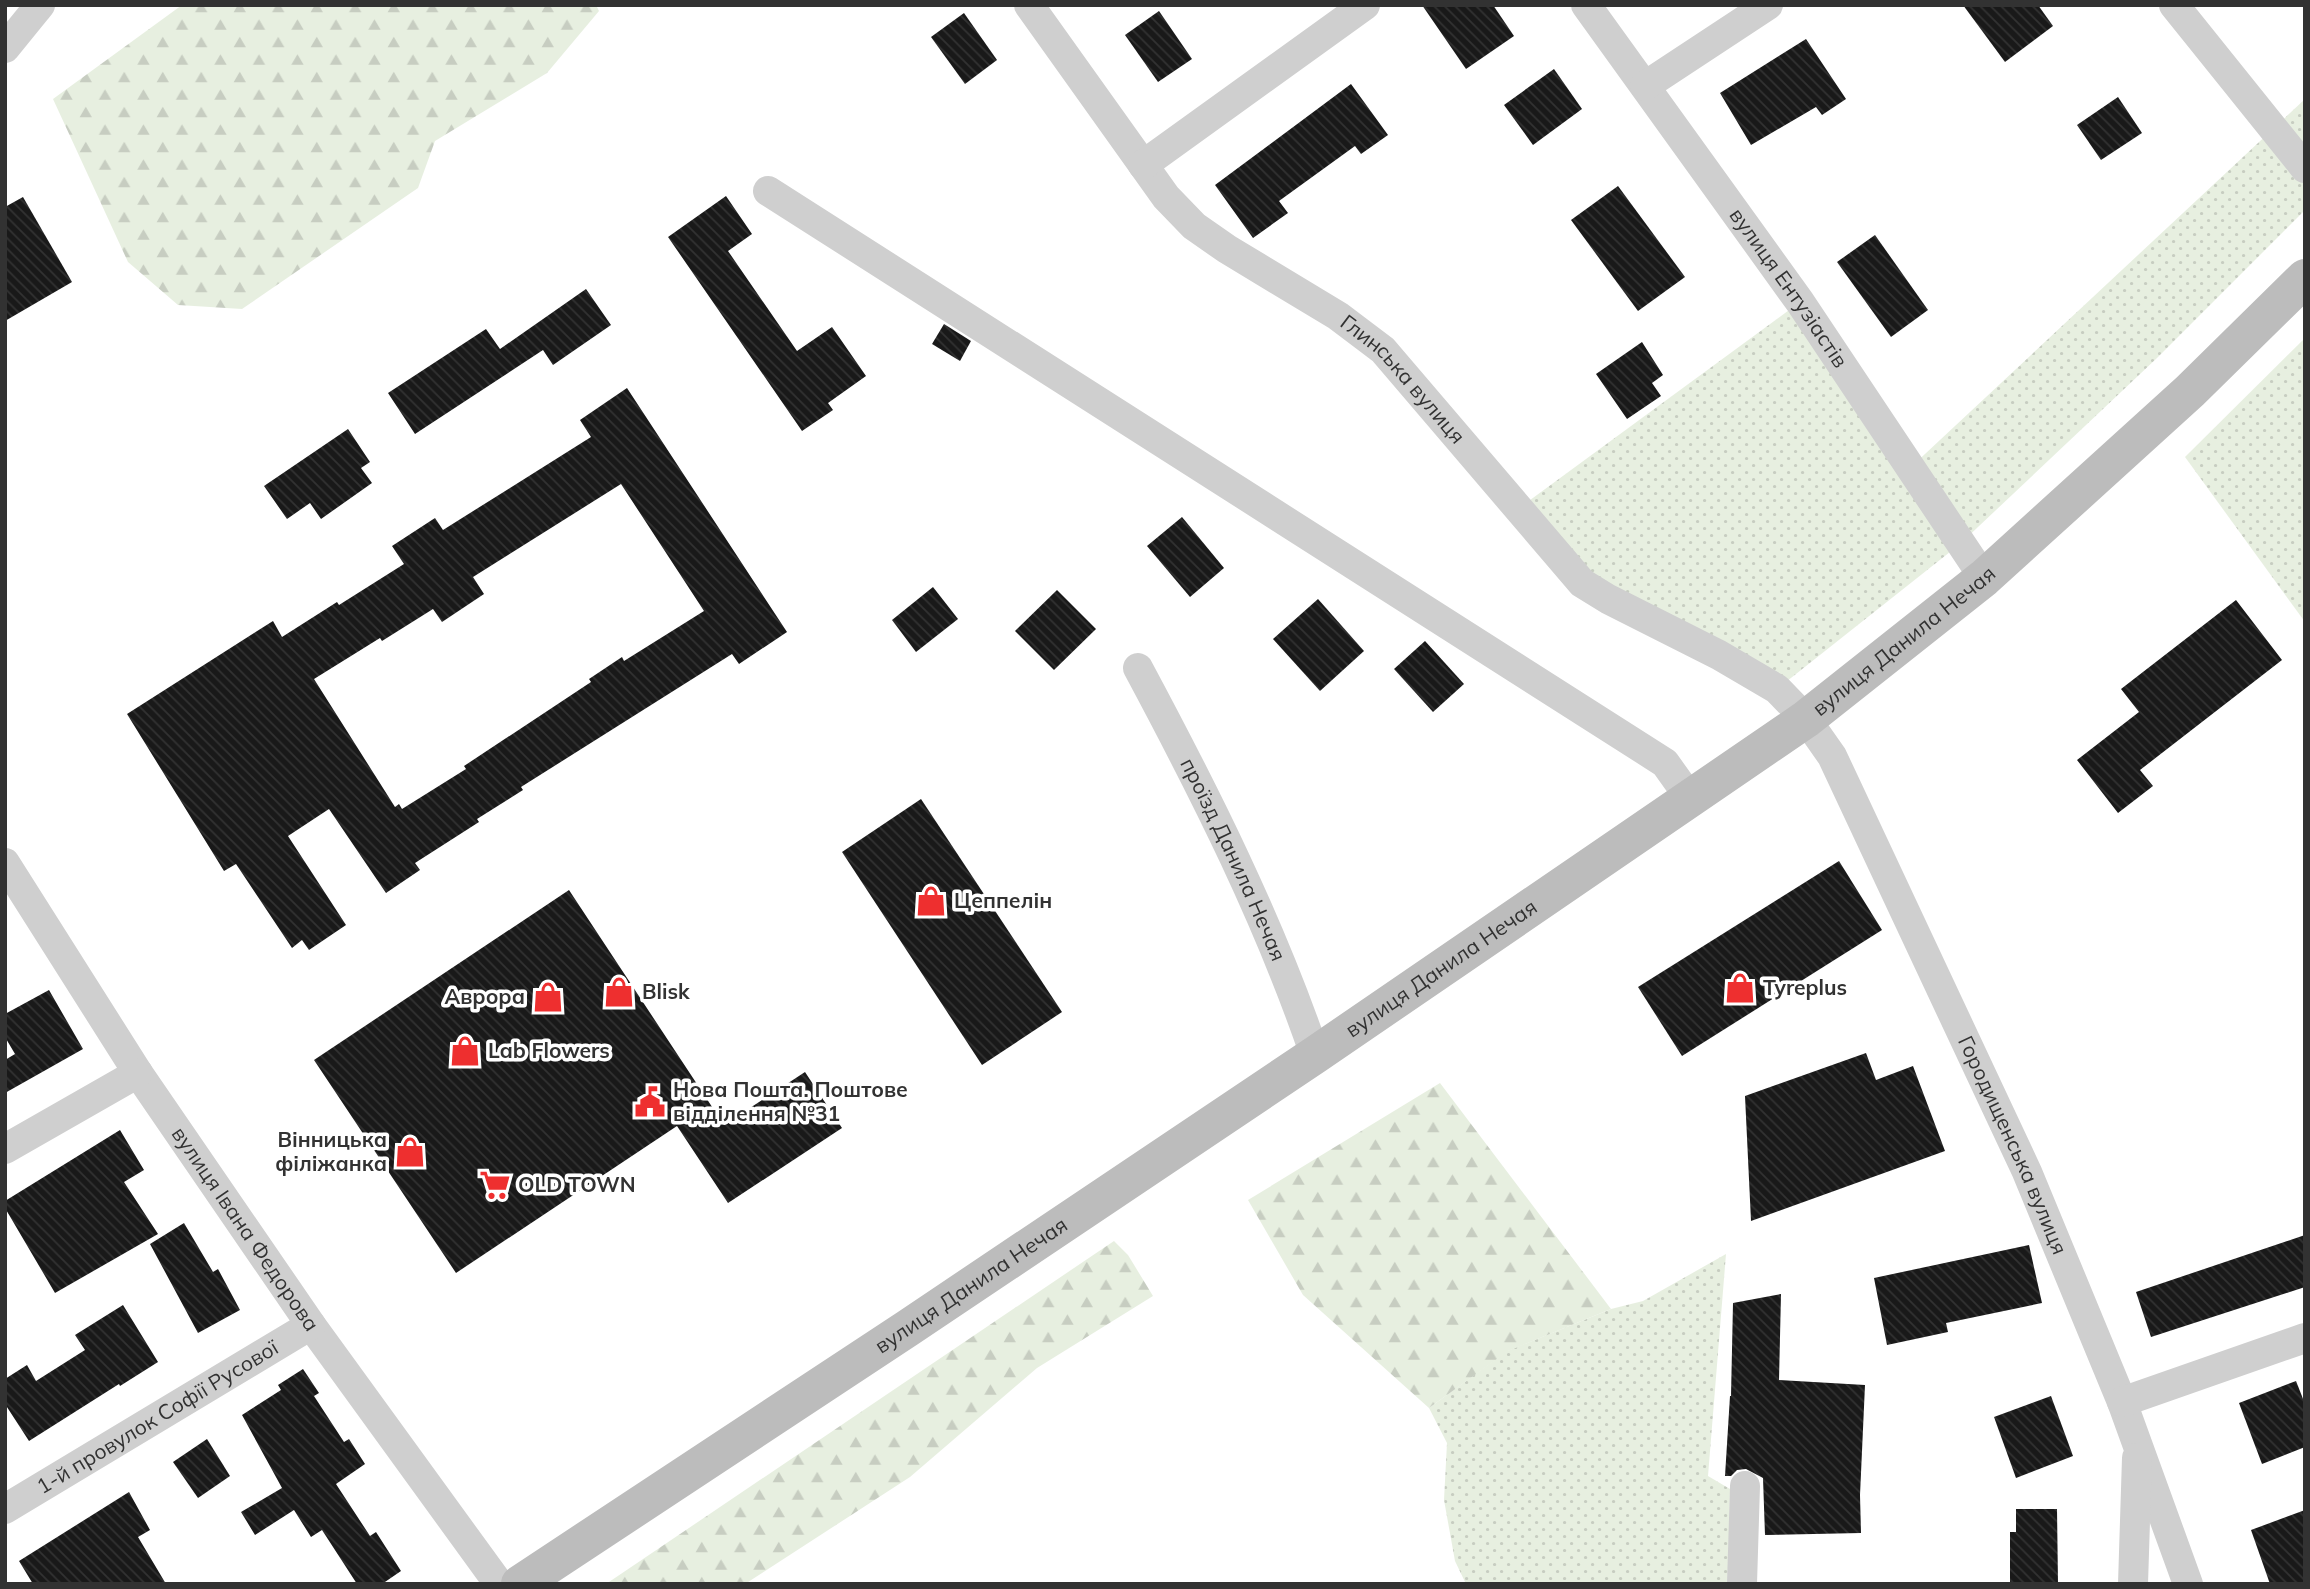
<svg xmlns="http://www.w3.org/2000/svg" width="2310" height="1589" viewBox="0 0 2310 1589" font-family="Mulish,sans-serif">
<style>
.green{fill:url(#green-dots)}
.forest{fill:url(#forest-firs)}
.building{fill:url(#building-back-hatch);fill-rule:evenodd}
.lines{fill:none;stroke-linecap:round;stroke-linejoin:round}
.street{stroke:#cfcfcf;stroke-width:30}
.secondary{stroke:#bcbcbc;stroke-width:38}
.labels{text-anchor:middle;stroke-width:7;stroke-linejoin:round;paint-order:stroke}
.street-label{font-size:21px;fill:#323232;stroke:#fff}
.poi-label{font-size:21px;font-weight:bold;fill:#323232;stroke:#fff;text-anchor:start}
</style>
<defs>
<pattern id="green-dots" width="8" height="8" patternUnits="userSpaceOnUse" patternTransform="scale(1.75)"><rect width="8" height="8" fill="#e7efe0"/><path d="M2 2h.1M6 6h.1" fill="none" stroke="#c7cdc1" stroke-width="1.8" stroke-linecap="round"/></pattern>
<pattern id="forest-firs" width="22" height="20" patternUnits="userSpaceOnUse" patternTransform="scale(1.75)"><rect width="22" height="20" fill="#e7efe0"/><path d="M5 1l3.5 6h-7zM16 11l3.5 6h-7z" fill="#c7cdc1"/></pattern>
<pattern id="building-back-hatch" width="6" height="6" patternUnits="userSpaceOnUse" patternTransform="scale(1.75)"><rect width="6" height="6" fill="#191919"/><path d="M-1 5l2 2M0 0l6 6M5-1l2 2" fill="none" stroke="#323232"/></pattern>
</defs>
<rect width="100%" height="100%" fill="#fff"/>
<g class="green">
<path d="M2305,99V210L2157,358L1960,544L1777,689L1608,599L1518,509L1800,302L1910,468Z"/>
<path d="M2305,338V622L2185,457Z"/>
<path d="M1726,1254L1708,1476L1730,1489L1728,1584H1466L1455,1561L1444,1500L1447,1443L1429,1408L1507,1351L1611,1309L1643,1301Z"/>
</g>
<g class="forest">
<path d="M182,5H596L599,11L547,73L435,141L418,188L242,309L178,305L128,262L53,99Z"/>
<path d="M1440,1083L1611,1309L1508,1351L1429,1408L1303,1295L1248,1200Z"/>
<path d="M1114,1241L1128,1255L1153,1296L1037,1368L910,1477L745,1584H606Z"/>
</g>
<g class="building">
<path d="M1422,5H1493L1514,36L1466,69Z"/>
<path d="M1963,5H2038L2053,26L2005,62Z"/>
<path d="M1159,11L1192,59L1158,82L1125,35Z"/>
<path d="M964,13L997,60L965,84L931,37Z"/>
<path d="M1806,39L1846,99L1822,115L1816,107L1751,145L1720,93Z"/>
<path d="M1554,69L1582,109L1533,145L1504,105Z"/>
<path d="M1351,84L1388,135L1361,154L1355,146L1279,201L1288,213L1253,238L1215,185Z"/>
<path d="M2118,97L2142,133L2101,160L2077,125Z"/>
<path d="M1618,186L1685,277L1638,311L1571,220Z"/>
<path d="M726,196L752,234L728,251L797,351L832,327L866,376L828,403L833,410L802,431L668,237Z"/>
<path d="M23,197L72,282L5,321V207Z"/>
<path d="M1875,235L1928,310L1891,337L1837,262Z"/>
<path d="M586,289L611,325L553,365L543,350L415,434L388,393L486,329L500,349Z"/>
<path d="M944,324L971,341L960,361L932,344Z"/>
<path d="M1642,342L1663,375L1652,383L1661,396L1627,419L1596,374Z"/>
<path d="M627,388L787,632L739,664L732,654L521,787L523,790L477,819L479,822L415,863L420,870L386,893L329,809L288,836L346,925L309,950L302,940L292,948L236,864L224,871L127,714L273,621L282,637L337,602L339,605L404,564L392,546L435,518L443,530L591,437L580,420ZM621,484L704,611L624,661L622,657L589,679L591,682L464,766L466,769L402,809L399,804L395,807L314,679L380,638L382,641L433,609L442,622L484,594L473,577Z"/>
<path d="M348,429L370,462L361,468L372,483L321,519L310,503L287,519L264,486Z"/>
<path d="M1182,517L1224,568L1190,597L1147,546Z"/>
<path d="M933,587L958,619L916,652L892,620Z"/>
<path d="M1057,590L1096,629L1054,670L1015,631Z"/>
<path d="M1318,599L1364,651L1320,691L1273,639Z"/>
<path d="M2236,600L2282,660L2140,770L2153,786L2118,813L2077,760L2139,712L2121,689Z"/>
<path d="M1425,641L1464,684L1433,712L1394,669Z"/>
<path d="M921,799L1062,1012L982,1065L842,852Z"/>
<path d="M1839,861L1882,930L1682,1056L1638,987Z"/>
<path d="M569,890L724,1125L805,1072L842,1128L728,1203L677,1126L456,1273L314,1060Z"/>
<path d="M49,990L83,1049L5,1093V1060L15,1054L5,1037V1014Z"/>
<path d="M1866,1053L1876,1080L1913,1066L1945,1151L1751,1221L1745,1096Z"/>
<path d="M120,1130L144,1170L124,1182L158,1234L55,1293L5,1208V1201Z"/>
<path d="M184,1223L213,1272L218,1269L240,1310L198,1333L150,1244Z"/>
<path d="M2305,1235V1287L2151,1337L2136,1292Z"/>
<path d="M2029,1245L2042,1303L1946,1323L1948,1332L1887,1345L1874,1278Z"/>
<path d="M1781,1294L1779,1380L1865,1385L1860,1495L1861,1533L1765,1535L1763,1478L1746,1469L1737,1470L1731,1476H1725L1730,1396H1731L1733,1303Z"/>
<path d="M123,1305L158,1362L120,1386L119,1384L29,1441L5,1404V1379L27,1365L36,1381L85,1350L75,1335Z"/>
<path d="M303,1369L319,1393L314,1396L344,1442L349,1439L365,1464L336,1484L370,1536L376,1532L401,1571L382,1584H357L322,1530L311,1537L294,1510L255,1535L241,1512L282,1488L242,1415L281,1390L278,1385Z"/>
<path d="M2296,1381L2305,1404V1447L2262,1464L2239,1403Z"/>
<path d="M2051,1396L2073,1456L2016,1478L1994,1417Z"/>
<path d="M207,1439L230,1476L198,1498L173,1462Z"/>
<path d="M129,1492L150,1530L138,1537L166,1584H33L19,1561Z"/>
<path d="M2016,1509H2057L2058,1584H2010V1532H2016Z"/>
<path d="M2305,1510V1584H2270L2251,1530Z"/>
</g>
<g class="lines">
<g class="street">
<path id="s1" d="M1029,5L1166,197L1194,226L1227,249L1338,316L1383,350L1582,583L1608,599L1719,655L1777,689L1806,719L1832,756L2027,1172L2122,1402L2188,1584"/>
<path id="s2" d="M1586,5L1800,302L1984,578"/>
<path d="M2174,5L2305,168"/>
<path d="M5,48L40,5"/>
<path d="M1645,86L1768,5"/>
<path d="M1143,165L1365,5"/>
<path d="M768,191L1665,763L1690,798"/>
<path id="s3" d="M1138,668C1205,793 1269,920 1315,1055"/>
<path id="s4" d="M5,863L138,1073L311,1325L499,1584"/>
<path d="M5,1149L138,1073"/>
<path d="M2122,1402L2305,1338"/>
<path id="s5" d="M5,1509L311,1325"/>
<path d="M1742,1584L1745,1486"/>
<path d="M2133,1584L2137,1458"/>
</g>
<path class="secondary" id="s6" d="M520,1584L908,1328L1315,1055L1806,719L1984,578L2190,391L2305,278"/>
</g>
<defs>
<g id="shop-bare" transform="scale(2.415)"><path d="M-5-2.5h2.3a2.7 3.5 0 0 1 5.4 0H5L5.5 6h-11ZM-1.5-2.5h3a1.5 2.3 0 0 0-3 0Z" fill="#ee2f2f" stroke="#fff" stroke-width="2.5" paint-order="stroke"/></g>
<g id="civic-bare" transform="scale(2.415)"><path d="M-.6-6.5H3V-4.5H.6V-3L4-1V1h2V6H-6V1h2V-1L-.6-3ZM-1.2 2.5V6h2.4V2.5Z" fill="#ee2f2f" stroke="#fff" stroke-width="2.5" paint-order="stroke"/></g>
<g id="supermarket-bare" transform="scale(2.415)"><path d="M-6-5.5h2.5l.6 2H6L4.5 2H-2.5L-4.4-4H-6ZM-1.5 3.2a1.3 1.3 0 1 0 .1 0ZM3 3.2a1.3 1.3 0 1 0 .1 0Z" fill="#ee2f2f" stroke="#fff" stroke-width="2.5" paint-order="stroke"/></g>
</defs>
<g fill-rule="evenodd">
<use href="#shop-bare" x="931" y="901"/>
<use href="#shop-bare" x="1740" y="988"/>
<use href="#shop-bare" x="619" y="992"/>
<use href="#shop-bare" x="548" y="997"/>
<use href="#shop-bare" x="465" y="1051"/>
<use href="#civic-bare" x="650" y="1102"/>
<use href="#shop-bare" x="410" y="1152"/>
<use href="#supermarket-bare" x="495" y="1185"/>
</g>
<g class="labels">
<g class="street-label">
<text dy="7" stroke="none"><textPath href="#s2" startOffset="348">вулиця Ентузіастів</textPath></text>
<text dy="7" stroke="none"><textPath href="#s1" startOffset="537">Глинська вулиця</textPath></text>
<text dy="7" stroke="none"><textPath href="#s6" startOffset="1675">вулиця Данила Нечая</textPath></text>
<text dy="7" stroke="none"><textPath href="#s3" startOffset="214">проїзд Данила Нечая</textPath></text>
<text dy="7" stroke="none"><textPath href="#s6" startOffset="1108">вулиця Данила Нечая</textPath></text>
<text dy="7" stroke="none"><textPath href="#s1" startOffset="1547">Городищенська вулиця</textPath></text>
<text dy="7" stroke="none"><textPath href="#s4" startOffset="438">вулиця Івана Федорова</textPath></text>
<text dy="7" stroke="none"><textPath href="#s6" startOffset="541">вулиця Данила Нечая</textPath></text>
<text dy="7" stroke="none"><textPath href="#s5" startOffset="178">1-й провулок Софії Русової</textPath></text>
</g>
<g class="poi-label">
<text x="954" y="908">Цеппелін</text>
<text x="1763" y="995">Tyreplus</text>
<text x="642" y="999">Blisk</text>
<text x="525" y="1004" text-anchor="end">Аврора</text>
<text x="488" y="1058">Lab Flowers</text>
<text x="673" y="1097">Нова Пошта. Поштове<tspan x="673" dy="24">відділення №31</tspan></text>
<text x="387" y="1147" text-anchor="end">Вінницька<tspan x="387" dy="24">філіжанка</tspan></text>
<text x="518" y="1192">OLD TOWN</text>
</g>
</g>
<rect width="2310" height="1589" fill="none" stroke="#323232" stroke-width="14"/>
</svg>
